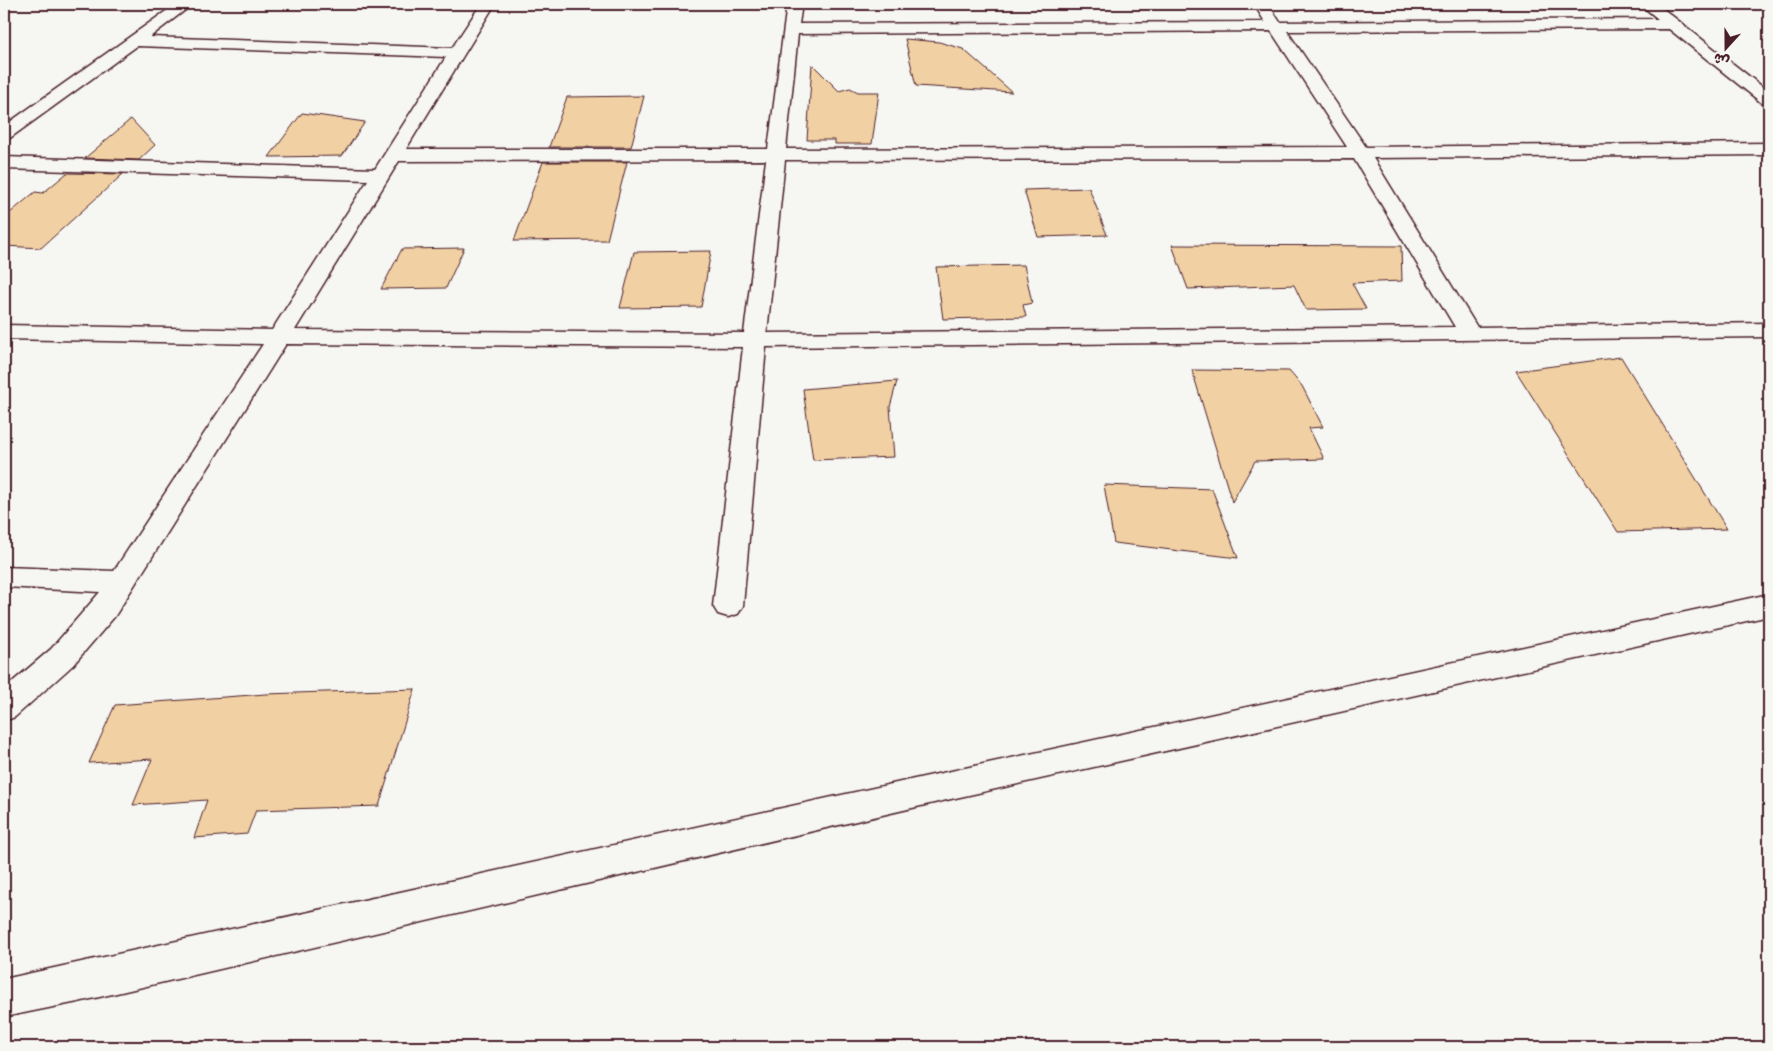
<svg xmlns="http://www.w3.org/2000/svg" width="1773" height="1051" viewBox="0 0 1773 1051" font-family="'Patrick Hand','Playpen Sans Arabic',sans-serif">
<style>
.building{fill:#f1d1a3;stroke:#4a1f2b}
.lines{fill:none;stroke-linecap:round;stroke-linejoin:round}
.minor-casing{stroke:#4a1f2b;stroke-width:3}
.minor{fill:#f6f6f2;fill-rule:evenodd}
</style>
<rect width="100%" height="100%" fill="#f6f6f2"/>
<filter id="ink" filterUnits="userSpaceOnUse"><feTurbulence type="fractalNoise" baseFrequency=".02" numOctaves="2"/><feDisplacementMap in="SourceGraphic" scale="10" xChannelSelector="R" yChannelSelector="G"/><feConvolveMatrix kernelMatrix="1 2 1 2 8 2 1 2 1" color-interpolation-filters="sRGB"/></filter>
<g filter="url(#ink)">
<g class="building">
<path d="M905,39L939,42L963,49L1012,92L916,86Z"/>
<path d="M812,64L839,91L850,88L858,92H879L872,144H835V140H807Z"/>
<path d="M644,96L631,147H549L567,97Z"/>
<path d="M302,113L365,122L342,156L269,157Z"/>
<path d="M131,119L155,145L139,160L85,158Z"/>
<path d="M543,162H627L607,240L514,241Z"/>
<path d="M67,173L123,174L41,248L4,246V218L35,192L43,193Z"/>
<path d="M1089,188L1107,235L1038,237L1024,190Z"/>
<path d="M1172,245L1401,246L1402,281L1352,283L1366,309L1306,310L1294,285L1188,289Z"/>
<path d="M464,248L446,288L381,289L402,249Z"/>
<path d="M711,251L701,307L620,308L634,252Z"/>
<path d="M1024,265L1032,303L1023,305L1026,317L943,319L936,267Z"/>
<path d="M1621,357L1727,529L1618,532L1516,371Z"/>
<path d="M1192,370L1289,371L1302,386L1323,427L1309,428L1324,459L1255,461L1232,502Z"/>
<path d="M897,381L890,407L894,457L813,460L803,389Z"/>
<path d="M1104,485L1212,489L1238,558L1114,543Z"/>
<path d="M415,689L379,806L256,810L247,834L194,838L207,800L133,805L152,759L89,763L115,705L266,694Z"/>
</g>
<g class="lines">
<g class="minor-casing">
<g id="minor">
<path d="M176,4H193L150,37L452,48L481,4H495L406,149H768L787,4H802L799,24L1265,22L1254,4H1268L1280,22L1658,19L1640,4H1657L1769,92V105L1763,104L1669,29L1287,31L1366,147L1769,143V155L1373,158L1477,327L1769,323V337L766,347L743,606L738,614L728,617L718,614L713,606L743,347L286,344L115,616L73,665L15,717L4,721V689L51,649L100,592L4,587V567L114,571L263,344L4,339V325L272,330L368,180L4,169V157L375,169L446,57L137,46L10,138L4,139V126ZM1271,31L1347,147L786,149L798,34ZM1354,159L1455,327L767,333L785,160ZM766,160L744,333L295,330L399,161Z"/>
<path d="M1769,594V616L951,799L78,1002L4,1017V979L951,771Z"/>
</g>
</g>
<use href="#minor" class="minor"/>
</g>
</g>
<rect width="1773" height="1051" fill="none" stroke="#f6f6f2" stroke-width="20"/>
<rect x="10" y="10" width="1753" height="1031" fill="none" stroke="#4a1f2b" stroke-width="2" filter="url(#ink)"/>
<g transform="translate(1726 48) rotate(201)" stroke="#f6f6f2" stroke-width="4" paint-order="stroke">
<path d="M0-4L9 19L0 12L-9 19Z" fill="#4a1f2b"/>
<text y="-8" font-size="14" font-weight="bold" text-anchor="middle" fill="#4a1f2b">ش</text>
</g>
</svg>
